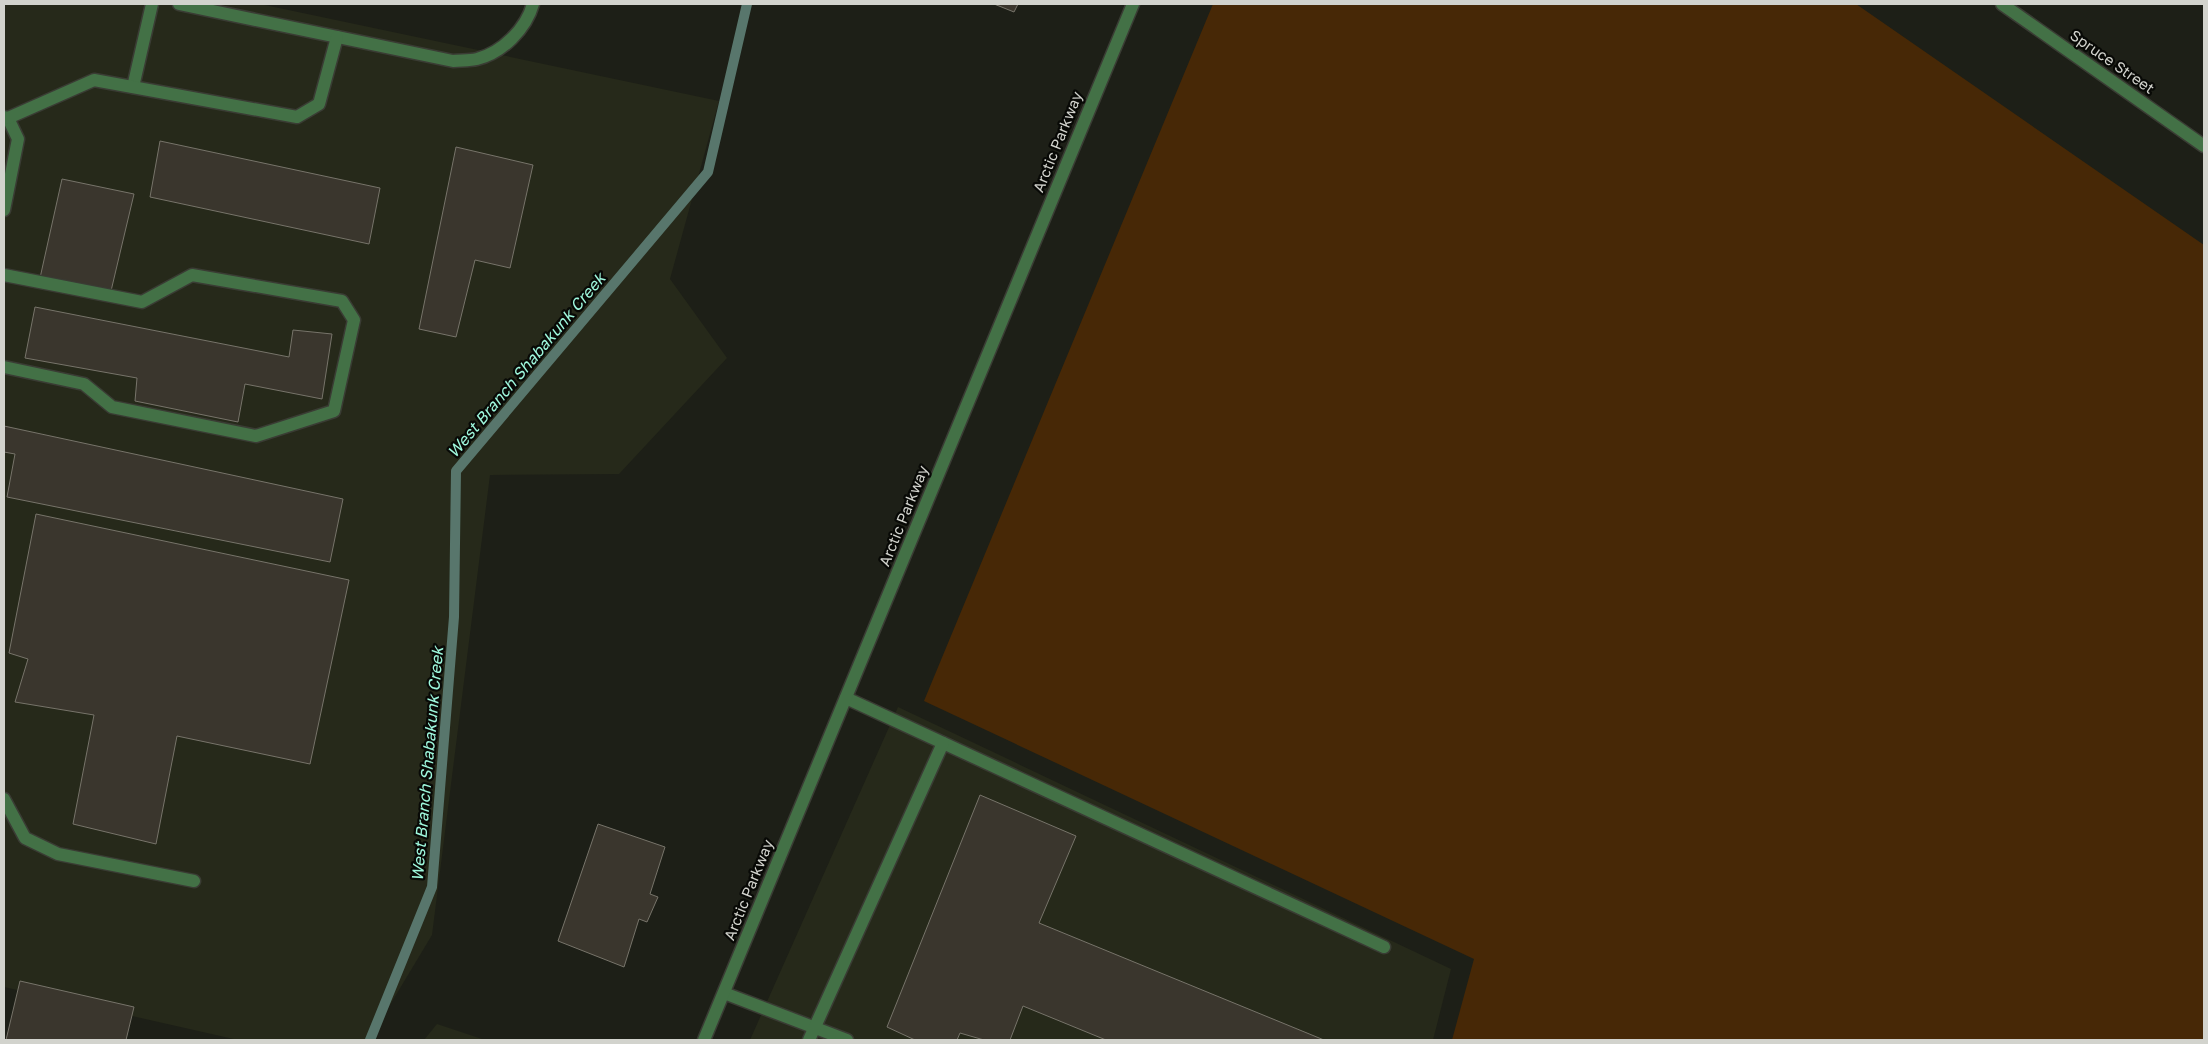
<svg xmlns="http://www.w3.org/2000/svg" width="2208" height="1044" viewBox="0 0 2208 1044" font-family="'Golos Text',sans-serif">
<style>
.built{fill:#26291a}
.green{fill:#472806}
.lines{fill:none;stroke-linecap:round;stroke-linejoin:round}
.stream{stroke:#58766c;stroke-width:10}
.building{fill:#3a362d;stroke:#77746a}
.minor-casing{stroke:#3a3c34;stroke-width:15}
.minor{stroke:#437146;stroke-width:12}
.labels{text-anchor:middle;stroke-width:4.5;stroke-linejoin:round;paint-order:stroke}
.street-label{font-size:15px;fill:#d2d3cd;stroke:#080906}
.water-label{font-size:16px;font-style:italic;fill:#9ff9de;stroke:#080906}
</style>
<rect width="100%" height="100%" fill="#1d1f17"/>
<g class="built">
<path d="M4,4H260L719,101L670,279L727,358L619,474L490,475L432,935L369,1040H238L4,987Z"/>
<path d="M898,707L1451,969L1433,1040H750Z"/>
<path d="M437,1024L485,1040H424Z"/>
</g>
<path class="green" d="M1213,4H1856L2204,245V1040H1452L1474,959L924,701Z"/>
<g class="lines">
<path class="stream" d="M370,1040L432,887L454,617L456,471L708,172L747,4"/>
</g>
<g class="building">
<path d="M994,4H1018L1014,12Z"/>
<path d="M160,141L380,188L369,244L150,197Z"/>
<path d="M456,147L533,165L510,268L475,260L456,337L419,329Z"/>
<path d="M62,179L134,194L111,291L40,278Z"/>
<path d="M35,307L289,357L293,330L332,334L322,399L245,384L238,422L135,401L137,378L25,358Z"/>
<path d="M4,426L343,499L330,562L7,497L15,454L4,452Z"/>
<path d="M36,514L349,580L310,764L177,736L156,844L73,824L94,715L15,702L28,659L9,653Z"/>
<path d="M980,795L1076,836L1039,923L1324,1040H1106L1023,1006L1010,1040H984L960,1033L957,1040H915L887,1027Z"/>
<path d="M598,824L665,847L650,894L658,897L647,922L639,919L624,967L558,941Z"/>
<path d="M20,981L134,1007L126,1040H6Z"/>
</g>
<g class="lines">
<g class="minor-casing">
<g id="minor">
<path d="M179,4L453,61C461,60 469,61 477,59C502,53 526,29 533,4"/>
<path d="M2002,4L2204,146"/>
<path d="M133,87L152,4"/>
<path d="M4,117L8,118L18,139L4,210"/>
<path d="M8,118L94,80L297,117L319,104L337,37"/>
<path d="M4,275L142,302L192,275L342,301L354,320L334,411L256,436L112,407L84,384L4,367"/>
<path d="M846,698L1384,947"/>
<path d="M4,799L25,838L58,854L194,881"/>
<path d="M724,993L847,1040"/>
<path d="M704,1040L1133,4"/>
<path d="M809,1040L943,743"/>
</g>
</g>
<use href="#minor" class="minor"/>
</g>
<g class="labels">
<g class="street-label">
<text transform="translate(2112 62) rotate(35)" y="5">Spruce Street</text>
<text transform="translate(1058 142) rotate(-68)" y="5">Arctic Parkway</text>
<text transform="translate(904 516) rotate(-68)" y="5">Arctic Parkway</text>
<text transform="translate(749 890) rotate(-68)" y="5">Arctic Parkway</text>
</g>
<g class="water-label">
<text transform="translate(526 365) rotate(-50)" y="6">West Branch Shabakunk Creek</text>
<text transform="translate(427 764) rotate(-85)" y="6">West Branch Shabakunk Creek</text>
</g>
</g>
<rect width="2208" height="1044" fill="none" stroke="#d2d3cd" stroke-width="10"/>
</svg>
